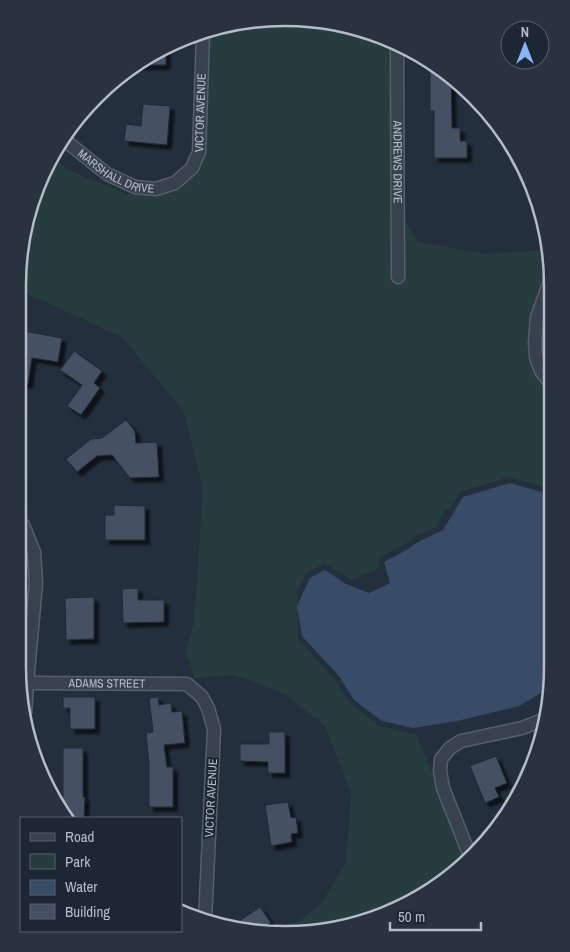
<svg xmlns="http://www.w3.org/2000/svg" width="570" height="952" viewBox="0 0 570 952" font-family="'Archivo Narrow',sans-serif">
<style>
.green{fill:#263c3f}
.water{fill:#394c67}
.building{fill:#455162;stroke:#1f2835;filter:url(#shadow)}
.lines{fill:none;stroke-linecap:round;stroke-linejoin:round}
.minor-casing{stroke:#565f6c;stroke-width:15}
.minor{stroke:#38414e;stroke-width:12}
.labels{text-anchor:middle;stroke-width:4;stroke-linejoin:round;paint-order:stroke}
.street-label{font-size:12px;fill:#b4bcc9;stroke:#1d2633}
.rim{fill:none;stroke:#b4bcc9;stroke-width:2.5}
</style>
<defs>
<filter id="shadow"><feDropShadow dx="4.5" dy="4.5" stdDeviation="1" flood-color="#0009"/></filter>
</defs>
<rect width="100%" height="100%" fill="#242f3e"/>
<g class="green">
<path d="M233,23H337L390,45L392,284L404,283V219L418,242L485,254L548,250L551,265L545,275L532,314L534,368L533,370L538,380L539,379L546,388L552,394V476L551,481L552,489L509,477L460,492L450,509L444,511L436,527L416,536L405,544L381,557L379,562L380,568L352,580L327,565L324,564L306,573L297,592L298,639L335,680L351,704L379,726L412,734H416L434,777L437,790L465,861L448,879L371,920L285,934H282L321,904L346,862L351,793L325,726L284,693L235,675L194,678L186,652L194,623L203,489L184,412L123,338L18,289V267L32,199L52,157L71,171L127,194L155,196L173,191L174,193L178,189L183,188L182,185L196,174L206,152L209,32Z"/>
<path d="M552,294V375C534,349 543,322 552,294Z"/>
</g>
<path class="water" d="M510,483L552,495L551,687L519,706L457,721L413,728L382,721L354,700L339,676L302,636L297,606L310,578L325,570L346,584L369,593L390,583L384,562L408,549L418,542L443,530L463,497Z"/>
<g class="building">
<path d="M166,50V65H134L137,62Z"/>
<path d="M430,61L434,63L451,77L452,128H460V141H467V158H434V111H430Z"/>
<path d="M143,104L170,106L167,145L124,141L126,124L141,126Z"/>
<path d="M18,330L62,338L58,362L32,358L28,384L18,382Z"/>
<path d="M74,351L102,371L94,383L100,388L81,415L67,406L82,385L60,370Z"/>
<path d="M126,420L135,431L136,443L157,442L159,477L130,478L112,455L97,456L77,472L66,459L91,439L102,438Z"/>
<path d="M114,505L145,506V540H105V515H114Z"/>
<path d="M138,588V600H164V622L123,623L122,589Z"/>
<path d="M94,597V639L66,640L65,598Z"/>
<path d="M63,697H95V729H70V708H63Z"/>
<path d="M158,697L159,705L171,703L172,712L182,711L185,743L164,745L167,767H173V807H149V764L146,733L153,732L149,698Z"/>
<path d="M269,732H285V773H268V762L240,761V744H269Z"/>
<path d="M63,748H83V797H85L84,818H67L61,807V796H63Z"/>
<path d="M496,756L507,783L495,788L499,797L485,803L470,766Z"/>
<path d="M288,802L291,818L296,817L298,833L291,834L292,842L271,846L265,805Z"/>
<path d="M260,907L271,923L260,930L232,926Z"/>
</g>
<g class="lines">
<g class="minor-casing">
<g id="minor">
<path id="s1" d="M397,47L398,277"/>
<path id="s2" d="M62,138L107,174L135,187L156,189L175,183L192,168L199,152L203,35"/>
<path d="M552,276L537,317L535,343L536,357L541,371L552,385"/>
<path d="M18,521L23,525L34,552L36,583L27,683L25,713"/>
<path id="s3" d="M27,683L187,684L202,697L208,708L214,729L205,921"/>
<path d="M470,856L443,788L440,771L441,759L450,748L461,741L522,728L545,719"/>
</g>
</g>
<use href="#minor" class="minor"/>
</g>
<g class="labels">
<g class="street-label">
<text dy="4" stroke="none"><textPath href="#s2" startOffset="209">VICTOR AVENUE</textPath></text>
<text dy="4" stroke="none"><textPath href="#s1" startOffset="115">ANDREWS DRIVE</textPath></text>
<text dy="4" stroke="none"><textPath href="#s2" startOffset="65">MARSHALL DRIVE</textPath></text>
<text dy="4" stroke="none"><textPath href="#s3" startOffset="80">ADAMS STREET</textPath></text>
<text transform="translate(211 798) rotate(-87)" y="4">VICTOR AVENUE</text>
</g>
</g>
<path d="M0 0H570V952H0ZM285 26H285A259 259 0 0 1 544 285V667A259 259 0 0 1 285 926H285A259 259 0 0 1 26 667V285A259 259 0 0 1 285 26Z" fill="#29323f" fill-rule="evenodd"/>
<path class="rim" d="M285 26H285A259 259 0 0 1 544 285V667A259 259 0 0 1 285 926H285A259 259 0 0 1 26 667V285A259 259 0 0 1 285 26Z"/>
<rect x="20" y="817" width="162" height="115" fill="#1d2633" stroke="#59626f"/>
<rect x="30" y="833" width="25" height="8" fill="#38414e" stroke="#59626f"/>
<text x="65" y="842" font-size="15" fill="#b4bcc9">Road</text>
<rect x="30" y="854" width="25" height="15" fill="#263c3f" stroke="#59626f"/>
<text x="65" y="867" font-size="15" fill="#b4bcc9">Park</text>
<rect x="30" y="880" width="25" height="15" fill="#394c67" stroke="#59626f"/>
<text x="65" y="892" font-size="15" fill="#b4bcc9">Water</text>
<rect x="30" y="904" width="25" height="15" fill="#455162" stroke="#59626f"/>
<text x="65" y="917" font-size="15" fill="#b4bcc9">Building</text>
<g transform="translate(525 45)"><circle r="24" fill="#1d2633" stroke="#59626f"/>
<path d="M0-4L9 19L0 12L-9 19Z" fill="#8ab4f8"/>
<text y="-8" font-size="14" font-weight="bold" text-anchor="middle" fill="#b4bcc9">N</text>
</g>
<path d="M390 922v8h91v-8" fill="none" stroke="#b4bcc9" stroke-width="2.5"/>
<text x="398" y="922" font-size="15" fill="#b4bcc9" stroke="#1d2633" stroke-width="4" paint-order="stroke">50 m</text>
</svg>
